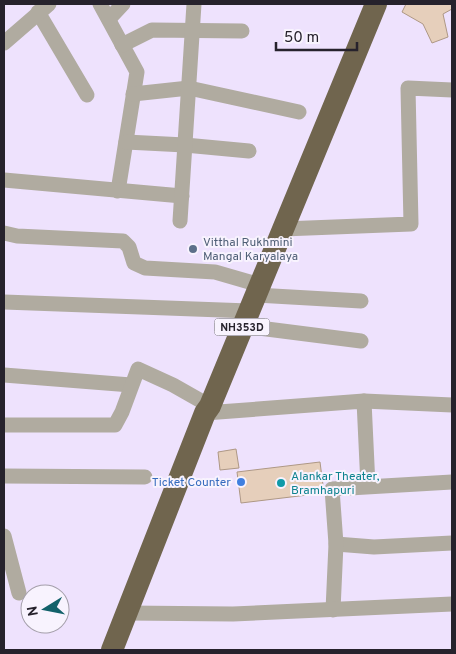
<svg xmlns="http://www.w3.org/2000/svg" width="456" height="654" viewBox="0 0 456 654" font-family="Overpass,sans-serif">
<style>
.building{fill:#e6cfbb;stroke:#ae9885}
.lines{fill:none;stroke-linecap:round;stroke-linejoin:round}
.minor{stroke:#b0aba0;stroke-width:15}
.highway{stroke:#70654e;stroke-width:22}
.service-dot{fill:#5c6f8a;stroke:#f8f3fe;stroke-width:2}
.shop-dot{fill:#3f7fe0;stroke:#f8f3fe;stroke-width:2}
.culture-dot{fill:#0f9aa8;stroke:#f8f3fe;stroke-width:2}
.labels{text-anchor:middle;stroke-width:4;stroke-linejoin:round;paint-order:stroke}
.shield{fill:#f8f3fe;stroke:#65616b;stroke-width:1}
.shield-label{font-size:11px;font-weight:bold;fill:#26222c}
.service-label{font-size:12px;fill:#4e5e75;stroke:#f8f3fe;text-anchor:start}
.culture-label{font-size:12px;fill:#0d838f;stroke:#f8f3fe;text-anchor:start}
.shop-label{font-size:12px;fill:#366cbe;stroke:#f8f3fe;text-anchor:end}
</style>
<rect width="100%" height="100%" fill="#eee2fd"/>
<g class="building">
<path d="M406,4H452V9L443,14L448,37L432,43L423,24L402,12Z"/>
<path d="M236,449L239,468L220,470L218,452Z"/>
<path d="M320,462L324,493L241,503L237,472Z"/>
</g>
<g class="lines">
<g class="minor">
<path d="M100,4L137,72L118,191"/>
<path d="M38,12L87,95"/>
<path d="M109,19L123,4"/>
<path d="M4,43L49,4"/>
<path d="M122,45L152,30L242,31"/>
<path d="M133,94L189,88L299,112"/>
<path d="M126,142L185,145L249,151"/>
<path d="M4,180L182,196"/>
<path d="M180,221L194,4"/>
<path d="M283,229L411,224L408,88L452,90"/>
<path d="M4,233L17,236L123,241L129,247L134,263L145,268L215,272L260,285"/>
<path d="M256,295L361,301"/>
<path d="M4,302L249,311"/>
<path d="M243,326L361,341"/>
<path d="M4,375L131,385"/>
<path d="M364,401L452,405"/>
<path d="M205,413L364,401L368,486"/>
<path d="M4,425H115L122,412L138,369L173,385L210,406"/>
<path d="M4,476L145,477"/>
<path d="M4,536L19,593"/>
<path d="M336,544L374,547L452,543"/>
<path d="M333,610L336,544L332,489L452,482"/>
<path d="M126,613L233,614L452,604"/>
</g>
<path class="highway" d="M112,650L205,413L210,406L376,4"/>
</g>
<circle class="service-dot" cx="193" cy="249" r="5"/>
<circle class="shop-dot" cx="241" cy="482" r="5"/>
<circle class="culture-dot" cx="281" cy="483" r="5"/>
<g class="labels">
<rect class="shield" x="214.5" y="318.5" width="55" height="17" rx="4"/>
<g class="shield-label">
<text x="242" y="331">NH353D</text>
</g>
<g class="service-label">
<text x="203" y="246">Vitthal Rukhmini<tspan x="203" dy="14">Mangal Karyalaya</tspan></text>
</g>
<g class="culture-label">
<text x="291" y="480">Alankar Theater,<tspan x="291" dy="14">Bramhapuri</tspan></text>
</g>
<g class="shop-label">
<text x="231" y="486">Ticket Counter</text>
</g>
</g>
<rect width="456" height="654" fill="none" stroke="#26222c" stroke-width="10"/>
<g transform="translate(45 609) rotate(260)"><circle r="24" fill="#f8f3fe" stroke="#a49faa"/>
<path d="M0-4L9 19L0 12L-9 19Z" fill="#12616a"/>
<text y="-8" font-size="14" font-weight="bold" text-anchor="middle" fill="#26222c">N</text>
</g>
<path d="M276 42v8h81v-8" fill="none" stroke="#26222c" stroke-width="2.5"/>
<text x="284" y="42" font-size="15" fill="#26222c" stroke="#f8f3fe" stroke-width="4" paint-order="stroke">50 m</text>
</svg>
